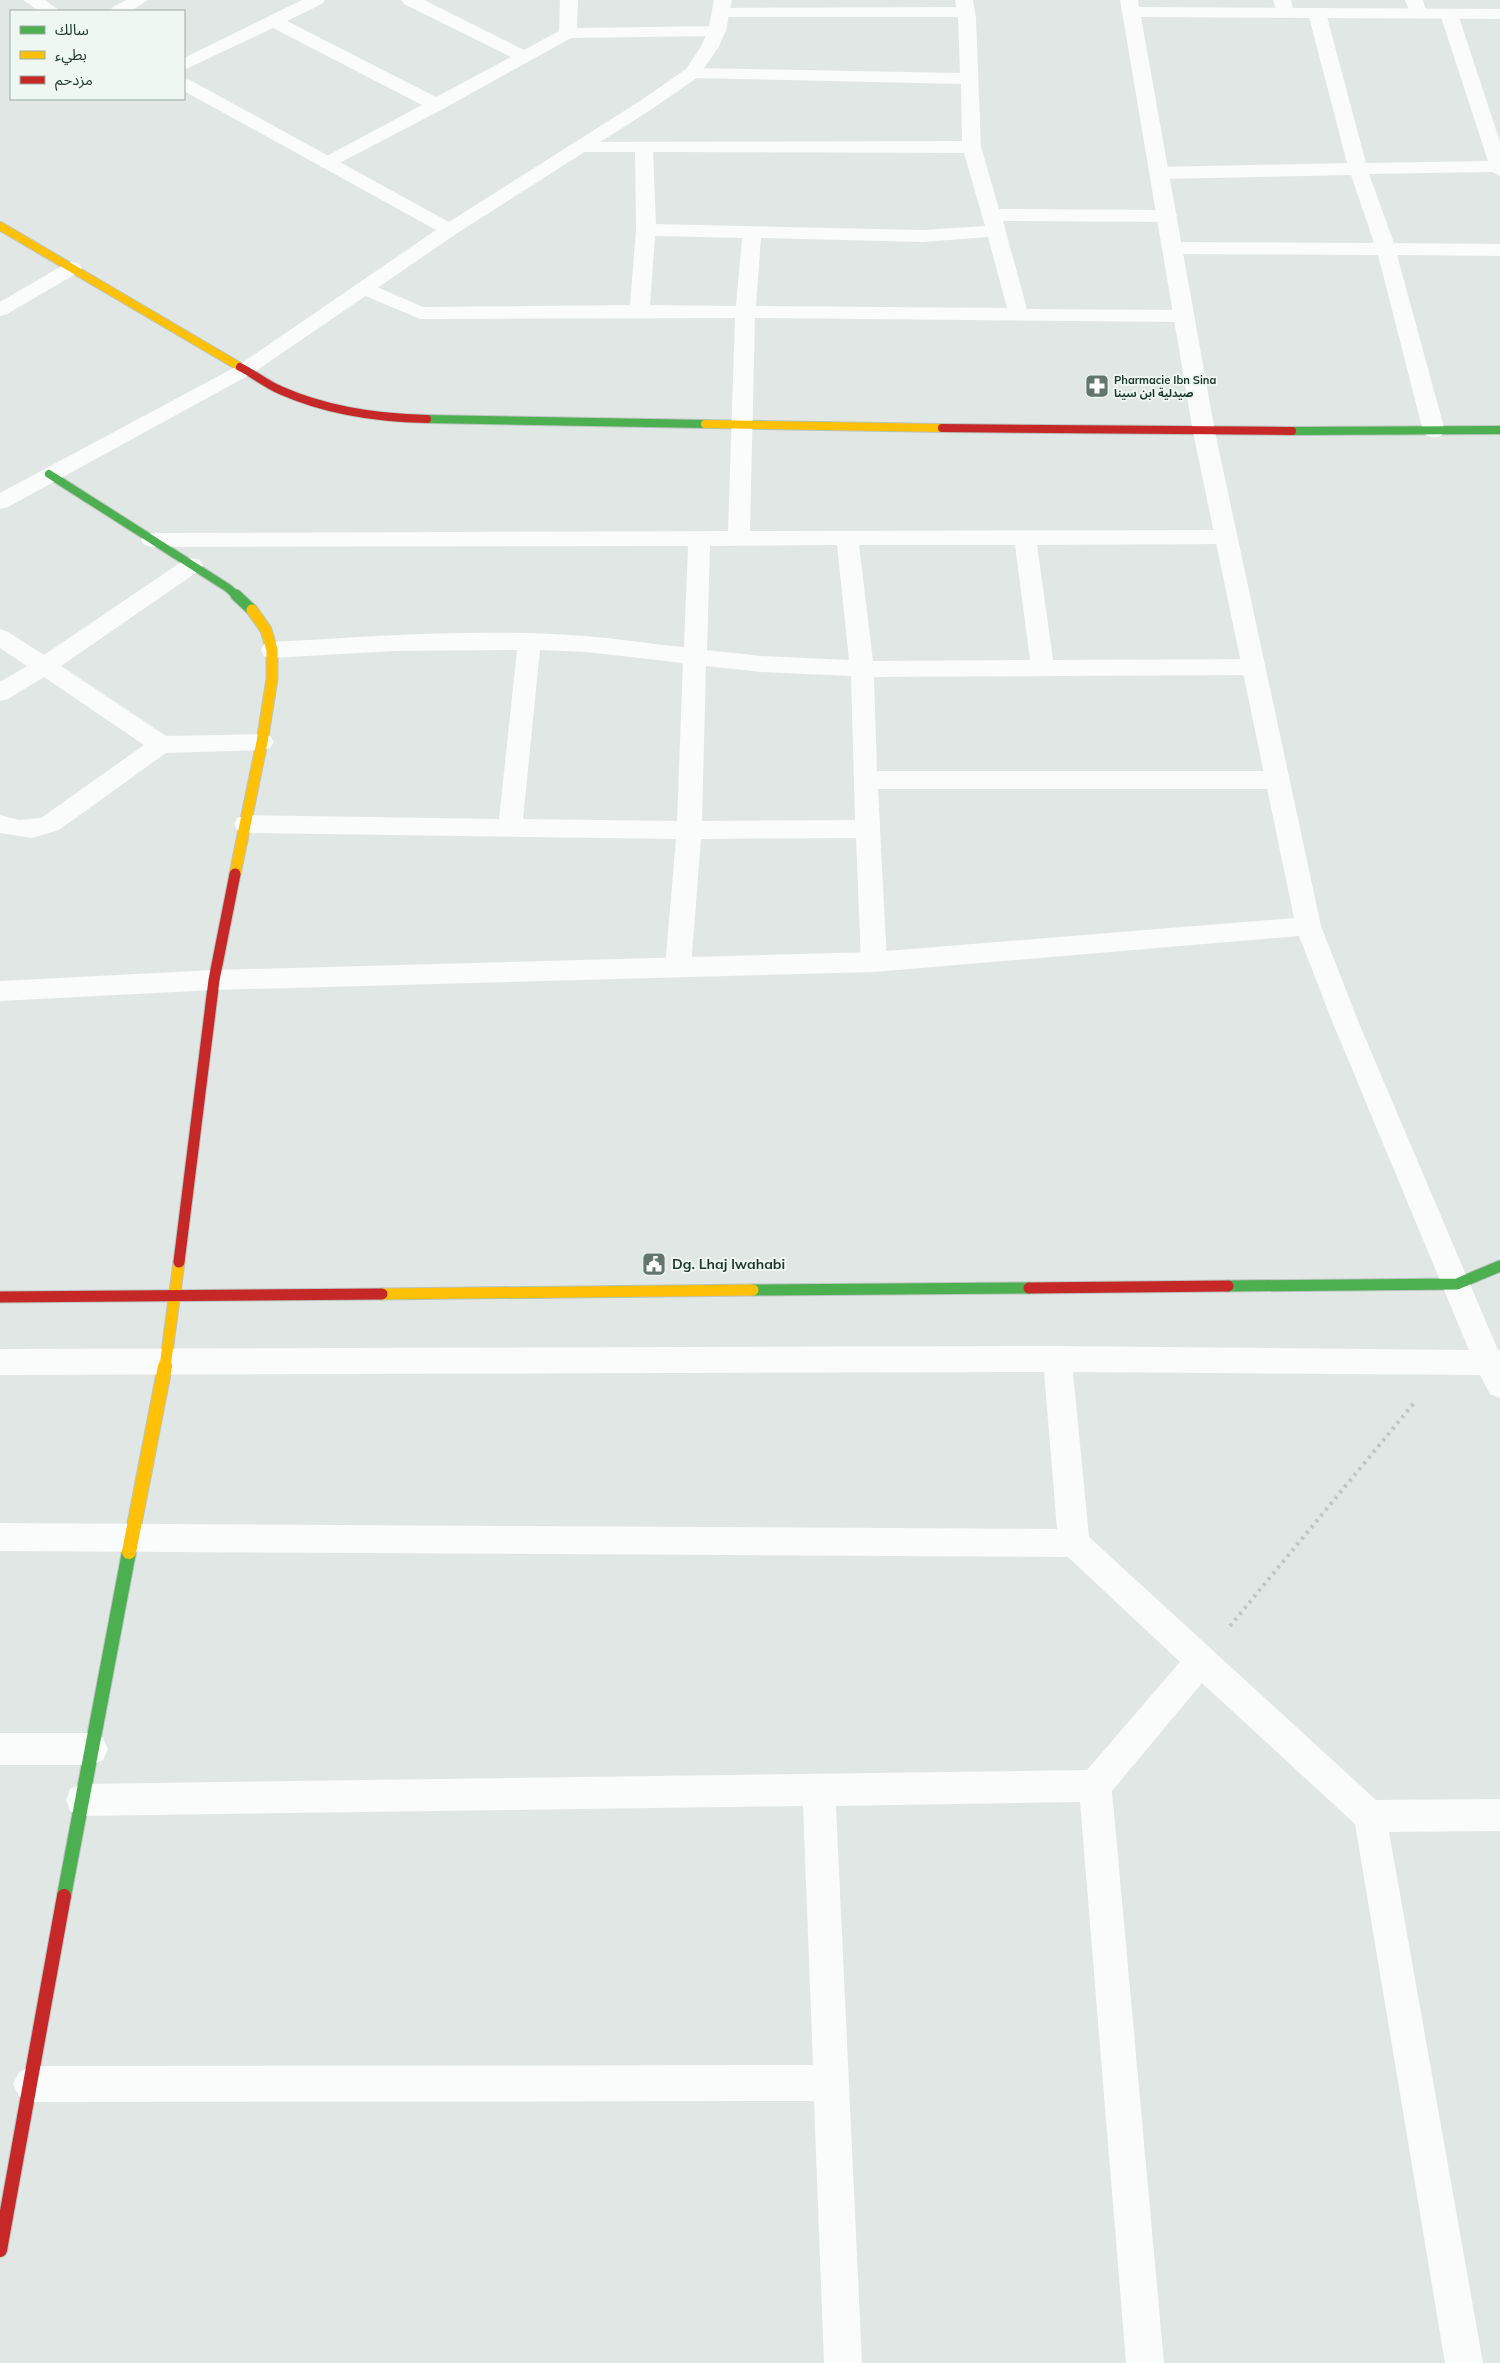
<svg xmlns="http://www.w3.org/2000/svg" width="1500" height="2363" viewBox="0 0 1500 2363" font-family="Mulish,'Noto Sans Arabic',sans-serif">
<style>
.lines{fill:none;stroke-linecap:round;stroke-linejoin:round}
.fast-far2-casing{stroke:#bac4bf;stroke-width:10}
.fast-far1-casing{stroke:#bac4bf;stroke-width:13}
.fast-casing{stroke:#bac4bf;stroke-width:16}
.slow-far2-casing{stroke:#bac4bf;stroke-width:10}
.slow-far1-casing{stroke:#bac4bf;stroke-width:13}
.slow-casing{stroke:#bac4bf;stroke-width:16}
.jam-far2-casing{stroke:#bac4bf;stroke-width:10}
.jam-far1-casing{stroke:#bac4bf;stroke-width:13}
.jam-casing{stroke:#bac4bf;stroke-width:16}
.path{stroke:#bfc7c4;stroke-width:4;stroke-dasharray:3 4.5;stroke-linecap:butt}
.lane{fill:#fafbfb;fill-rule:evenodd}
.street{fill:#fafbfb;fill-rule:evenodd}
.fast-far2{stroke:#4caf50;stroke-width:8}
.fast-far1{stroke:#4caf50;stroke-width:11}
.fast{stroke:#4caf50;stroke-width:14}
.slow-far2{stroke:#ffc107;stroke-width:8}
.slow-far1{stroke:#ffc107;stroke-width:11}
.slow{stroke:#ffc107;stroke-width:14}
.jam-far2{stroke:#c62828;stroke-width:8}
.jam-far1{stroke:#c62828;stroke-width:11}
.jam{stroke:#c62828;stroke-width:14}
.labels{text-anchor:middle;stroke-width:4;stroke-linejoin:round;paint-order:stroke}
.far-poi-label{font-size:11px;font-weight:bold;fill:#1f392f;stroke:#eef7f1;text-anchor:start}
.poi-label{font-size:14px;font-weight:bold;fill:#1f392f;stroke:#eef7f1;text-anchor:start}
</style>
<rect width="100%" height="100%" fill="#e1e7e4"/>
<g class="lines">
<g class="fast-far2-casing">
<g id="fast-far2">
<path d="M427,419L705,424"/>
<path d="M1292,431L1500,430"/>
<path d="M49,474L228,588L237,596"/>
</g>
</g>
<g class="fast-far1-casing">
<g id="fast-far1">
<path d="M236,595L252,610"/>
<path d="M1228,1286L1457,1284L1500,1266"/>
<path d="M753,1290L1029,1288"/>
</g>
</g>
<g class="fast-casing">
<path id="fast" d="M64,1896L129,1552"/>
</g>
<g class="slow-far2-casing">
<g id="slow-far2">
<path d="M0,226L240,367"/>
<path d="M705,424L942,428"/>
</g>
</g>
<g class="slow-far1-casing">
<g id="slow-far1">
<path d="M235,874L262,742L272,679V650L266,630L252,610"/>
<path d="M382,1294L753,1290"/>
<path d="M165,1367L179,1262"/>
</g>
</g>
<g class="slow-casing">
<path id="slow" d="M129,1552L165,1366"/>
</g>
<g class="jam-far2-casing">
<g id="jam-far2">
<path d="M240,367C254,374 266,384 280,390C327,411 377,418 427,419"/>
<path d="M942,428L1292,431"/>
</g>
</g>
<g class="jam-far1-casing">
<g id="jam-far1">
<path d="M179,1262L214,980L235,874"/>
<path d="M1029,1288L1228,1286"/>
<path d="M0,1297L382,1294"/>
</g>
</g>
<g class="jam-casing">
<path id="jam" d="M0,2250L64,1896"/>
</g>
<path class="path" d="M1230,1626L1414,1403"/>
<g class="lane">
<path d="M126,0H148L131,11H110L113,7Z"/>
<path d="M302,0H325L322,4L287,21L436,97L511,57L404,4L401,0H424L524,50L559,31L560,0H578L577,28L717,26L723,27L726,31L723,35L717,36L571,38L443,109L328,169L321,167L319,163L321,159L422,105L273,28L184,70V58Z"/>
<path d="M955,0H973L976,18L981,147L999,209L1167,210L1174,212L1177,216L1174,220L1167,222L1003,221L1027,309L1184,310L1191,312L1194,316L1191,320L1184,322L755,318L750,531L1226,530L1234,532L1237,537L1234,542L1226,544L1037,545L1053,660L1253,659L1261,661L1265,667L1261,673L1253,675L874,677L877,771H1277L1286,774L1289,780L1286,786L1277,789H878L887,962L883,969L874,972L865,969L861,962L856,838L701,839L691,967L687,974L678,977L669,974L665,967L676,839L246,833L237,830L234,824L237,818L246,815L499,819L517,650L395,651L272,658L264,656L261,650L264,644L272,642C376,636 482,628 586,636C619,639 651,644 684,647L688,546L152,547L144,545L141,540L144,535L152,533L728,531L735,318L420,319L356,292L353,288L356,284L363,282L370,284L423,307L630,305L636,230L635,152H581L574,150L572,146L574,142L962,141L961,84L692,78L686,77L683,73L686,69L692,68L960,73L958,17H723L717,16L714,12L717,8L956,7ZM653,152L964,153L985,226L923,230L656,224ZM655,236L742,238L736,306L650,305ZM988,237L1007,308L756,306L761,238L923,242ZM837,545L849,660L761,656L707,650L710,546ZM859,545H1015L1030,660L873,661ZM540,650L586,652L683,663L677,821L523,819ZM706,666L761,672L851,676L855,820L702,821Z"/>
<path d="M1273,0H1291L1294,13L1291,17H1279Z"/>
<path d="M1405,0H1423L1427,14L1424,18H1412Z"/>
<path d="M1317,8L1323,9L1326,13L1366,163L1488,161L1440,14L1443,10H1455L1458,14L1500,142V176L1492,172L1369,174L1394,243L1500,244V256L1397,255L1445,431L1441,436L1434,438L1427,436L1423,431L1378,255L1172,254L1165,252L1162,248L1165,244L1172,242L1374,243L1351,175L1159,179L1152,177L1150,173L1152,169L1159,167L1347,163L1308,13L1311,9Z"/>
<path d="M72,262L79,264L82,268L79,272L7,314L0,316V302L65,264Z"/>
<path d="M192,558L200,560L203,565L200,570L61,666L166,736L262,734L270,736L274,742L270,748L262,750L166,753L59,830L32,838L0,833V815L19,820L41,818L144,745L44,677L8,699L0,701V682L27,666L0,648V629L8,632L44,655L184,560Z"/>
</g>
<g class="street">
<path d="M23,0H45L60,11H39Z"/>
<path d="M714,0H732L726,31L718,48L698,77L652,109L456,234L253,373L8,507L0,509V493L239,365L436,230L184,91V79L190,80L449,222L640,101L686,69L700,48L708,31Z"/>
<path d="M1120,0H1138L1139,7L1500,9V19L1141,17L1215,432L1321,926L1358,1021L1498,1350H1500V1398L1490,1394L1480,1375L1073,1372L1089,1537L1376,1800L1500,1799V1831L1389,1832L1483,2363H1445L1355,1824L1202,1683L1112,1791L1164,2363H1126L1080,1802L836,1806L862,2363H824L814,2101L31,2102L19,2096L13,2084L19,2072L31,2066L813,2065L803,1806L82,1816L70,1811L66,1800L70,1789L82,1784L1087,1770L1180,1662L1068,1557L0,1551V1523L1057,1529L1044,1372L0,1375V1349L1057,1346L1469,1350L1332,1021L1299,936L874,972L214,990L0,1001V981L214,970L874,952L1294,918L1193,432Z"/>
<path d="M0,1733H92L103,1738L108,1749L103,1760L92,1765H0Z"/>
</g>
<use href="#fast-far2" class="fast-far2"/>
<use href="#fast-far1" class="fast-far1"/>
<use href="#fast" class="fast"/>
<use href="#slow-far2" class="slow-far2"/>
<use href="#slow-far1" class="slow-far1"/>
<use href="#slow" class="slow"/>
<use href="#jam-far2" class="jam-far2"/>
<use href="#jam-far1" class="jam-far1"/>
<use href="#jam" class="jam"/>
</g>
<defs>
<g id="pharmacy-square" transform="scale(1.25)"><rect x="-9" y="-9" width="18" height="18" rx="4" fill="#63766e" stroke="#eef7f1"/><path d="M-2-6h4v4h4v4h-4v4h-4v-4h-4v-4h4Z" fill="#fff"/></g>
<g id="civic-square" transform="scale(1.25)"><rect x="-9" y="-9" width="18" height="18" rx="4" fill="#63766e" stroke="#eef7f1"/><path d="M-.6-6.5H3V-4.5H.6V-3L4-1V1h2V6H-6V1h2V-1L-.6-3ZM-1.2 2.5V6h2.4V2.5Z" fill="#fff"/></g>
</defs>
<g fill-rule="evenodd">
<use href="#pharmacy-square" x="1097" y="386"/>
<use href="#civic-square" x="654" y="1264"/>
</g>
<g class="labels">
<g class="far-poi-label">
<text x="1114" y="384">Pharmacie Ibn Sina<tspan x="1114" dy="13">صيدلية ابن سينا</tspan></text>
</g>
<g class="poi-label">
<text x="672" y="1269">Dg. Lhaj lwahabi</text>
</g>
</g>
<rect x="10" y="10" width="175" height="90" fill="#eef7f1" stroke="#9baba3"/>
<rect x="20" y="26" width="25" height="8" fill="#4caf50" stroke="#9baba3"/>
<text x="55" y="35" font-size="15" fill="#1f392f">سالك</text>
<rect x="20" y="51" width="25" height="8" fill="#ffc107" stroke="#9baba3"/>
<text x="55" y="60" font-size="15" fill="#1f392f">بطيء</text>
<rect x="20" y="76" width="25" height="8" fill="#c62828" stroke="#9baba3"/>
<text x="55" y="85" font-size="15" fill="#1f392f">مزدحم</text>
</svg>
